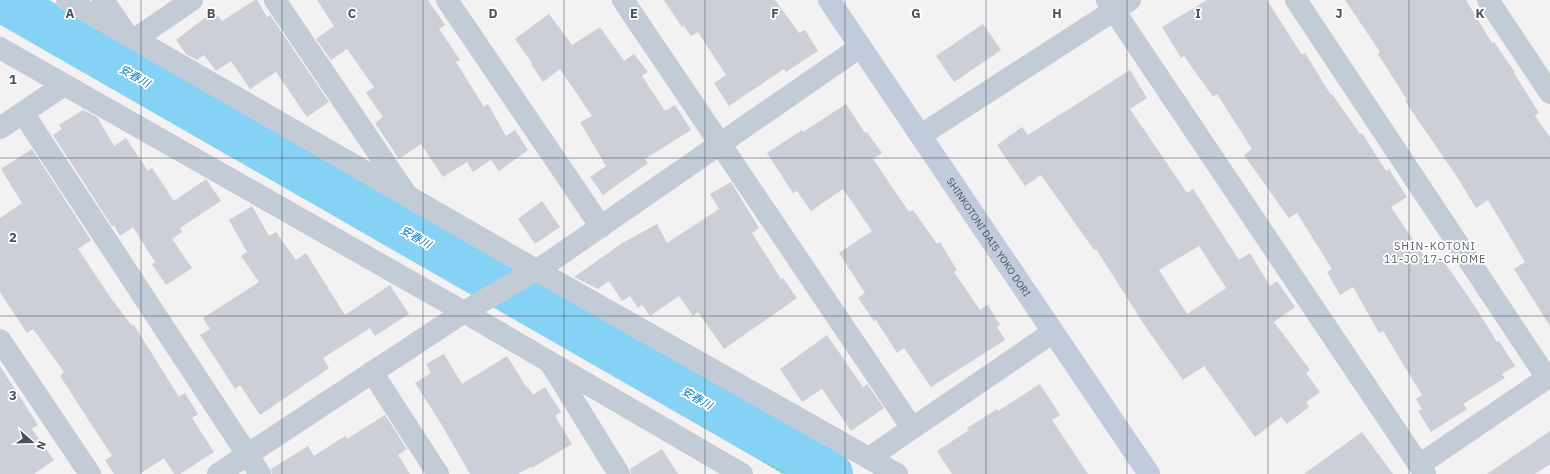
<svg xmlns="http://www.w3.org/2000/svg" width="1550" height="474" viewBox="0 0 1550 474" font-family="'IBM Plex Sans','Noto Sans JP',sans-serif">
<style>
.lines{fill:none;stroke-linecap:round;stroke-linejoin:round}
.river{stroke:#86d2f5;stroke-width:46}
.building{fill:#cccfd7;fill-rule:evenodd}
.path{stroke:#71d5ae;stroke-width:2.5;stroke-dasharray:3 2;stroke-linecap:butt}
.street{stroke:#c3cbd7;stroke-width:22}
.secondary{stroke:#c2cbdb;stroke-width:22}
.grid{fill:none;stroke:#475260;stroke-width:1;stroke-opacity:0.55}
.labels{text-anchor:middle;stroke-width:3.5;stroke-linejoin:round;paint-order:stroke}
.street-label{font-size:10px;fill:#475260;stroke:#fff}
.water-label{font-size:11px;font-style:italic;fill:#017ab2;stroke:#fff}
.neighbourhood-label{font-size:11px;letter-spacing:1px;fill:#5d6067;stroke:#fff}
.grid-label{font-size:13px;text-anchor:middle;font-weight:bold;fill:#475260;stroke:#fff;stroke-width:3.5;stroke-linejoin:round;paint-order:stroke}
</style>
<rect width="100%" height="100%" fill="#f3f1f1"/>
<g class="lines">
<path class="river" d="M3,0L830,474"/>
</g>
<g class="building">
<path d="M255,0H257L267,17L270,15L329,102L307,117L276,72L250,89L231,61L216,71L204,55L197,60L186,54L176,40L214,11L222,21Z"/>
<path d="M317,0H428L445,25L439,29L460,60L456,62L484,107L488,104L506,136L515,130L528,150L499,171L491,160L473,172L467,162L443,177L421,144L399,159L375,123L383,117L366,93L374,87L347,49L331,60L316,39L334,26Z"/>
<path d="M664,0H775L799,33L805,30L818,51L786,72L784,69L729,106L714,83L726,75L698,32L691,36L684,26L682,27Z"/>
<path d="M1207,0H1267L1302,55L1305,53L1331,95L1332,94L1360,134L1362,133L1386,171L1389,169L1407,197L1391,207L1429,264L1440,256L1474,305L1497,342L1499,341L1515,366L1502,374L1505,378L1463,404L1467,409L1431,432L1418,411L1422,409L1416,399L1422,395L1383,331L1379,333L1353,287L1340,295L1327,272L1332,269L1297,213L1289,218L1244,155L1252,149L1217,94L1213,97L1184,56L1181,58L1162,27Z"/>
<path d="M1345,0H1466L1492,43L1494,42L1515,72L1514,73L1539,113L1535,116L1550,137V326L1514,269L1525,262L1488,200L1476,208L1459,180L1405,101L1407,100L1378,54L1380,52Z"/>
<path d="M549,14L572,45L600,27L624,61L634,54L648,72L642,76L665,111L675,105L691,130L645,159L648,163L603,195L590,177L606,166L580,122L592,116L560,69L543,82L531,64L532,63L515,39Z"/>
<path d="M983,24L1001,50L954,82L936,56Z"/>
<path d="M1130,70L1147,98L1130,109L1187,193L1193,189L1239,260L1250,253L1270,286L1277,281L1295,307L1274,322L1310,370L1306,373L1320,392L1306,402L1309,407L1287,424L1281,417L1255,437L1204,366L1183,380L1145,326L1096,249L1094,250L1041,175L1025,186L997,145L1022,127L1028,135ZM1199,246L1226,288L1187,314L1159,270Z"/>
<path d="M846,104L865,133L867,132L882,153L873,159L909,212L913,210L937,244L940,242L957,270L954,272L980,310L988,305L1000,325L997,327L1005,340L931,387L904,348L897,353L876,320L874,321L858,298L865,293L839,253L872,231L843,189L811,211L797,191L793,193L767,153L802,130L803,132Z"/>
<path d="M83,110L97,117L114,146L126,138L148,171L152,168L174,201L206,179L221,201L180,228L182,232L172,239L192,268L166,285L152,264L155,262L133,227L120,236L114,225L112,226L53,135L62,129L59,125Z"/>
<path d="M32,149L91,240L78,249L108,294L132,326L134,325L179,397L185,393L198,414L192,418L214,452L180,474H174L164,458L140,474H114L105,460L112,456L60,376L64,372L33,329L27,333L0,292V218L22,203L1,169Z"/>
<path d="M731,182L759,228L752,233L781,279L783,278L797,298L724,349L698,312L693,316L679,296L650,316L642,305L638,308L630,296L622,301L609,281L598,289L574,277L624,242L657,224L667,243L719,209L710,194Z"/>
<path d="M542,201L560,227L535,244L518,219Z"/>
<path d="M252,206L269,236L276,232L296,260L306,253L345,315L390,285L409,314L375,336L370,328L323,358L329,368L260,415L240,385L235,389L200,335L210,329L203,318L259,282L241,256L247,252L229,220Z"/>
<path d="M827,335L863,387L867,384L884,408L851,431L822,389L802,402L780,369Z"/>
<path d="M444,354L462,384L507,356L527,388L528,387L533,395L545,387L561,412L555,416L572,444L532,468L531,467L518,474H470L440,422L415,383L431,373L426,364Z"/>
<path d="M0,366L38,425L32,429L54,460L34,474H0Z"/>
<path d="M1040,384L1060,415L1052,420L1088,474H952L937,451L969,430L967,428L997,409L998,411Z"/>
<path d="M385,415L407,449L398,455L410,474H272L271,469L308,446L314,456L345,436L347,439Z"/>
<path d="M1550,431V464L1535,474H1487Z"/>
<path d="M1362,432L1393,474H1304Z"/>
<path d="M662,449L678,474H631L630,469Z"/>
</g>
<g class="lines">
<path class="path" d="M763,461L785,474"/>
<g class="street">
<path d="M67,0L536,270L897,474"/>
<path d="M103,0L123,29"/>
<path d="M275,0L404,191"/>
<path d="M447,0L601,227"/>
<path d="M623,0L912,428"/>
<path d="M1107,0L1425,474"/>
<path d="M1296,0L1547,378"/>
<path d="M1488,0L1550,93"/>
<path d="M135,39L192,0"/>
<path d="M0,48L464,312L742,474"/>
<path d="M23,113L260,474"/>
<path d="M0,128L64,85"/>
<path d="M921,135L1130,0"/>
<path d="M0,340L90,474"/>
<path d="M551,364L619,474"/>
<path d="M372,372L438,474"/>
<path d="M869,458L1053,332"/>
<path d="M1419,465L1550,376"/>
<path d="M218,474L464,312L548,263L860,47"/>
</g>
<path class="secondary" id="s1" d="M829,0L1149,474"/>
</g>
<path class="grid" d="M141,0V474M282,0V474M423,0V474M564,0V474M705,0V474M845,0V474M986,0V474M1127,0V474M1268,0V474M1409,0V474M0,158H1550M0,316H1550"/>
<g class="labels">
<g class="street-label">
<text dy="4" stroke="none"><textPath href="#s1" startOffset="286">SHINKOTONI DAI5 YOKO DORI</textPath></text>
</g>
<g class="water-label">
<text transform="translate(135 76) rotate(30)" y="4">安春川</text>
<text transform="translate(416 237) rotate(30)" y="4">安春川</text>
<text transform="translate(697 398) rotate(30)" y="4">安春川</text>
</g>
<g class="neighbourhood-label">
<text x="1435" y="250">SHIN-KOTONI<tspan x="1435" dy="13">11-JO 17-CHOME</tspan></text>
</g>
</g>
<g class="grid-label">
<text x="70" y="18">A</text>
<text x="211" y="18">B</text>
<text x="352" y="18">C</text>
<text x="493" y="18">D</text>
<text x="634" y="18">E</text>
<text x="775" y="18">F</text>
<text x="916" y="18">G</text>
<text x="1057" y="18">H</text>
<text x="1198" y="18">I</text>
<text x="1339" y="18">J</text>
<text x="1480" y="18">K</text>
<text x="13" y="84">1</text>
<text x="13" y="242">2</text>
<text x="13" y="400">3</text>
</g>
<g transform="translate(32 442) rotate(110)" stroke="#ffffff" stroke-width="3" paint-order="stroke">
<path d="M0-3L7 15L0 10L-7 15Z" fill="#475260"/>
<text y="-6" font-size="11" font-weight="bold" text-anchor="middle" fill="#475260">N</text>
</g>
</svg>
